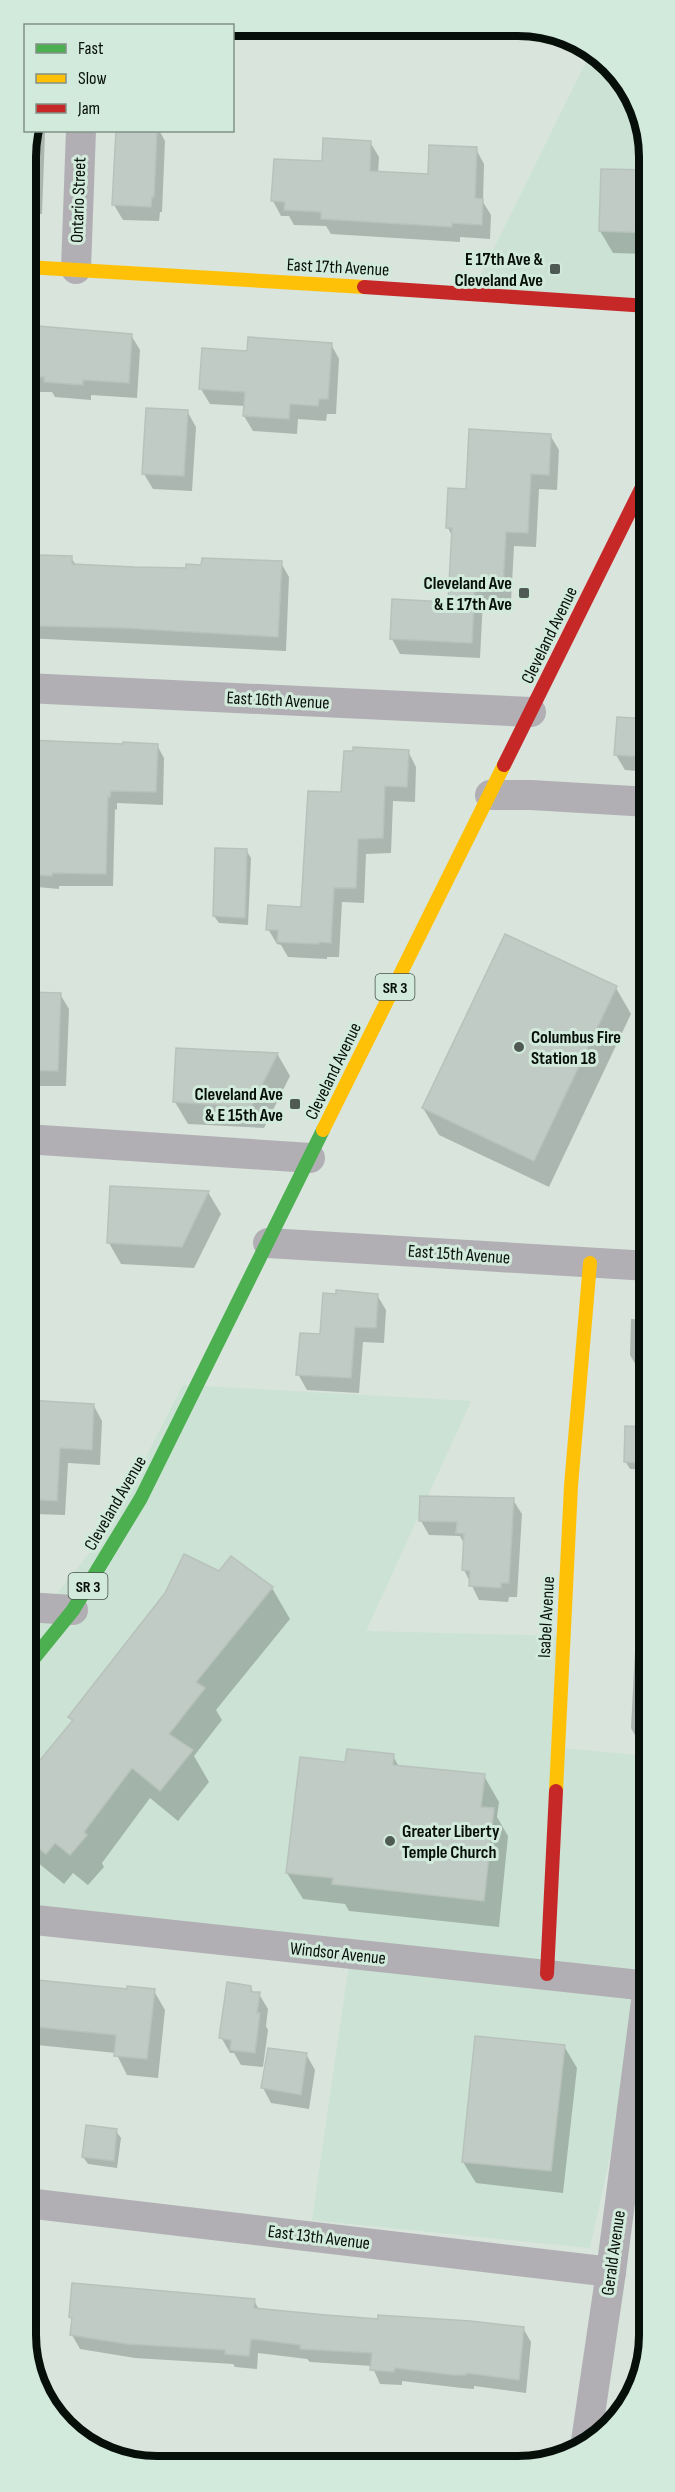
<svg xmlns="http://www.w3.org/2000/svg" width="675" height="2492" viewBox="0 0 675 2492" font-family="'Sofia Sans Condensed',sans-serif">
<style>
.built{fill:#cbe2d4}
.shadow{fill:#0003}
.building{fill:#c1cbc5;stroke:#b8c2bc;stroke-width:1.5}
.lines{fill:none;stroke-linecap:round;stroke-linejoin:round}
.street{stroke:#b1afb3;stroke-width:30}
.fast{stroke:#4caf50;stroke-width:14}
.slow{stroke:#ffc107;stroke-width:14}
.jam{stroke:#c62828;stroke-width:14}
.poi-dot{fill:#505a54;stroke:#d2eadb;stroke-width:2}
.labels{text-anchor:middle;stroke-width:6;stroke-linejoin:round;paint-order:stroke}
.shield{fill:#d2eadb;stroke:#445149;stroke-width:1.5}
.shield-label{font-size:16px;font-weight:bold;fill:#070f0a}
.street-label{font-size:18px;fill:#070f0a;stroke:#d2eadb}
.poi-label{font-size:18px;font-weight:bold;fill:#070f0a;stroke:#d2eadb;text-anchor:end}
.rim{fill:none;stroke:#070f0a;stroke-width:8}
</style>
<rect width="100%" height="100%" fill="#d8e4dc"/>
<g class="built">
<path d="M590,54L617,70L648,139V306L472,293Z"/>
<path d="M183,1385L471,1401L366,1631L562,1636L560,1748L649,1756V1994L644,1998L590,2248L312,2220L351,1951L26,1913V1632L109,1529Z"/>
</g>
<g class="shadow">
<path d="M31,130H44L45,133L42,214L26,213V148Z"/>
<path d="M117,130H159L165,141L162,212H160L159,221L123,220L114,205Z"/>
<path d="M370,142L379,157L378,173L429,176L476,149L484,164L483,202L491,215L490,239L460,237V242L331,234L326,226L294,225L289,216H281L273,201L323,162Z"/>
<path d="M602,170L648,172V254L613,253L600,231Z"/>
<path d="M26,324L37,325L39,328L131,335L140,350L137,398L91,395V400L55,397L52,392H26Z"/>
<path d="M331,344L339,359L336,414H327L326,421L298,419L297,434L253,431L244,416L245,406L210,404L201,389Z"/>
<path d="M187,411L196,427L192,491L153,489L144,474Z"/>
<path d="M550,435L559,450L557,490L539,489L536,547L514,546L511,602L483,600L480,658L400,654L392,639L394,601L449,604L453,538L448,528Z"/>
<path d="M36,556L71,558L76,565L187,570L281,563L289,577L286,651L26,638V565H35Z"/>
<path d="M649,720V772L625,770L616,755Z"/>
<path d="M26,741L157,745L164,758L163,805L117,803V810L115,809L113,886H59V889L26,886Z"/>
<path d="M408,751L416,767L415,802L393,801L391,853L366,854L364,903L342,902L339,957H327V959L288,957L281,945L277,944L268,929L303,909L355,753Z"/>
<path d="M246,850L251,858L248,925L219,923L214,916Z"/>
<path d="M616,988L631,1014L549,1187L439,1135L423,1108Z"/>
<path d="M26,993L60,994L69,1009L66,1086H26Z"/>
<path d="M178,1049L278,1055L290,1076L264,1128L188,1124L175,1102Z"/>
<path d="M208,1192L221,1214L194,1268L121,1264L109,1243Z"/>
<path d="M377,1295L386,1310L384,1343L363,1342L359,1393L307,1390L298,1374L322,1336Z"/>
<path d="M631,1319L649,1320V1369H638L630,1355Z"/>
<path d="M26,1402L94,1406L102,1421L100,1465L68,1463L65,1515L34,1514L32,1570H26Z"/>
<path d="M649,1429V1470L630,1469L625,1461Z"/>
<path d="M513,1500L522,1514L517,1597H509L508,1602L479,1600L464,1570L465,1545L460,1536L429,1535L421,1521Z"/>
<path d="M642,1514H649V1744H640L631,1728Z"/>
<path d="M272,1588L290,1619L216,1710L222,1720L194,1756L209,1782L178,1821L150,1798L102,1863L104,1867L88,1885L73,1873L64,1884L26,1853V1797L40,1781L33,1771L73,1723L70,1717Z"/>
<path d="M393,1756L399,1767L484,1776L499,1802L497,1817L508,1836L499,1927L349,1911L345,1904L303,1899L287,1873L347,1763Z"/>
<path d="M27,1981L128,1991H154L165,2010L158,2078L127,2075L116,2053L27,2044Z"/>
<path d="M250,1987L254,1993L259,1994L268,2009L266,2026L268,2030L263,2067L241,2065L234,2053H230L221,2037Z"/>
<path d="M564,2046L577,2068L563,2193L476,2183L463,2162Z"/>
<path d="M306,2054L315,2070L309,2109L271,2103L263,2088Z"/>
<path d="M116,2131L121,2138L117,2168L88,2164L83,2157Z"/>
<path d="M27,2255L34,2267L29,2347H27Z"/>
<path d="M254,2300L259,2310L326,2317L523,2328L531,2342L526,2393L474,2386V2389L462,2388L402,2381V2385L380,2384L372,2366L310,2362L307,2359L258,2353L257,2369L235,2367L233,2364L135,2358L80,2349L72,2335L73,2322L70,2317Z"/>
</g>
<g class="building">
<path d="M116,130H157L154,197H152L151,207L112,205Z"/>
<path d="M323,138L371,141L370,171L428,174L429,145L477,147L475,198L483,199L482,225L452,223V227L321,219V212L284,210L285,202L271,201L274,159L322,161Z"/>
<path d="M601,169L648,170V233L599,231Z"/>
<path d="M26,325L132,334L129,383L83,380V385L44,382V377H26Z"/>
<path d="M248,337L332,343L328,399H319L318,406L290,404L289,419L243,416L245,392L199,389L202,348L247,351Z"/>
<path d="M146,408L188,410L184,476L142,474Z"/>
<path d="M469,429L551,434L549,475L531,474L528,533L506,532L503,587L475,585L472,643L390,639L392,599L448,602L452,528H446L448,488L466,489Z"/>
<path d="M38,555L72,556V564L134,567L186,568V564L201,565L202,558L282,561L278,637L123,628L38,626V617H36Z"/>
<path d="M617,717L649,719V757L614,755Z"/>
<path d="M27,740L123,744V742L158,744L156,792L111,791L110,797H108L106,874L53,873L52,876L26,874Z"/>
<path d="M353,747L409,750L407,787L385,786L383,838L358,839L356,888H334L331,943L319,942V944L277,942L278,930H266L268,905L301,907L308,791L341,792L344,751H353Z"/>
<path d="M215,848L247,849L245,918L213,916Z"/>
<path d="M505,934L617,986L534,1161L422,1108Z"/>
<path d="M26,992L61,993L58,1071L26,1070Z"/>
<path d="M176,1048L278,1053L251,1107L173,1102Z"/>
<path d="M110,1186L209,1191L182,1247L107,1243Z"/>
<path d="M336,1290L378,1294L376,1328L355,1327L351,1378L296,1375L300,1333L320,1334L323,1293L336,1294Z"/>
<path d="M26,1400L94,1404L92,1450L60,1448L57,1501L26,1499Z"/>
<path d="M625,1426L649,1427V1463L624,1462Z"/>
<path d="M420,1496L514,1498L509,1583H501V1588L469,1586L470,1571L462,1570L464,1534L456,1533L457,1522L419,1521Z"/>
<path d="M184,1554L219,1571L231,1556L273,1587L196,1682L205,1688L169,1734L193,1750L160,1791L132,1768L84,1832L87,1835L70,1855L55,1843L46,1854L26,1838V1795L40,1778L32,1770L73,1720L68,1717L165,1593Z"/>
<path d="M347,1749L394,1754L393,1765L485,1774L481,1807L494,1808L484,1901L332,1884L333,1878L286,1873L300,1757L345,1762Z"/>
<path d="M27,1979L127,1989V1986L155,1989L147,2059L114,2056L116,2035L27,2026Z"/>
<path d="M227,1982L251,1986V1992H260L257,2013H260L255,2053L230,2050L231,2040L219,2038Z"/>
<path d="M475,2036L565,2045L551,2171L462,2162Z"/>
<path d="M268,2048L307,2053L301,2095L261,2088Z"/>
<path d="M86,2125L117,2129L114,2161L82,2157Z"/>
<path d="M72,2283L255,2299L254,2308L326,2315L378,2319V2315L470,2321L524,2327L519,2380L466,2373V2375H454L395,2368L394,2372L370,2370L372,2353L300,2349V2345L251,2339L249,2356L225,2354V2350L127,2344L70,2335L72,2318L69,2317Z"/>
</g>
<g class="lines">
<g class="street">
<path d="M76,269L81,130"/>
<path d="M26,688L531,712"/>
<path d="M490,795H531L649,802"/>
<path d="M26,1139L310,1158"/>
<path d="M268,1243L649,1266"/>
<path d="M26,1607L73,1610"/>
<path d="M26,1919L649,1986"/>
<path d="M27,2203L611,2272"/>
<path d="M585,2448L611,2272L648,1986"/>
</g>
<path class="fast" d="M26,1668L73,1610L141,1498L323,1130"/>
<g class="slow">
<path d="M26,267L364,287"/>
<path d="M323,1130L504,765"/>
<path d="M556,1791L571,1486L590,1263"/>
</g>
<g class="jam">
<path d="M364,287L648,306"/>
<path d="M504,765L648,475"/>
<path d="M547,1974L556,1791"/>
</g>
</g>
<g class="poi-dot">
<rect x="549" y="263" width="12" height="12" rx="3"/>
<rect x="518" y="587" width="12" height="12" rx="3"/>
<circle cx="519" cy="1047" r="6"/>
<rect x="289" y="1098" width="12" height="12" rx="3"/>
<circle cx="390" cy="1841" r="6"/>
</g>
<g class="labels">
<g class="shield">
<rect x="375.5" y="974" width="39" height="26" rx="4.5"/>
<rect x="68.5" y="1573" width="39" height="26" rx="4.5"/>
</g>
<g class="shield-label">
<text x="395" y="993">SR 3</text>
<text x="88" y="1592">SR 3</text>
</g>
<g class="street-label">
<text transform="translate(78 200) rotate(-88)" y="6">Ontario Street</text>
<text transform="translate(338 267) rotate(3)" y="6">East 17th Avenue</text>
<text transform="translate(549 635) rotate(-64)" y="6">Cleveland Avenue</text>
<text transform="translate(278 700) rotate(3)" y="6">East 16th Avenue</text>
<text transform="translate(333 1071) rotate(-64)" y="6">Cleveland Avenue</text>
<text transform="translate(459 1254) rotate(4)" y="6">East 15th Avenue</text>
<text transform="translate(115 1503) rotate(-60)" y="6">Cleveland Avenue</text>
<text transform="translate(546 1617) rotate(-87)" y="6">Isabel Avenue</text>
<text transform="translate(338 1953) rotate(6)" y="6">Windsor Avenue</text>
<text transform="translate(319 2237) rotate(7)" y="6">East 13th Avenue</text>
<text transform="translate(613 2253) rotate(-82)" y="6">Gerald Avenue</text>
</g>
<g class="poi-label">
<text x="543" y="265">E 17th Ave &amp;<tspan x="543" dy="21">Cleveland Ave</tspan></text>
<text x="512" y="589">Cleveland Ave<tspan x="512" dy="21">&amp; E 17th Ave</tspan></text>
<text x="531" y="1043" text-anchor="start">Columbus Fire<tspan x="531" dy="21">Station 18</tspan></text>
<text x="283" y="1100">Cleveland Ave<tspan x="283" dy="21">&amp; E 15th Ave</tspan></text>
<text x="402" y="1837" text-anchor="start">Greater Liberty<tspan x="402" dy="21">Temple Church</tspan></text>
</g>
</g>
<path d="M0 0H675V2492H0ZM157 36H518A121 121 0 0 1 639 157V2335A121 121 0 0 1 518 2456H157A121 121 0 0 1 36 2335V157A121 121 0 0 1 157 36Z" fill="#d2eadb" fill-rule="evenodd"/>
<path class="rim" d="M157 36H518A121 121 0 0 1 639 157V2335A121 121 0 0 1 518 2456H157A121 121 0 0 1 36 2335V157A121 121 0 0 1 157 36Z"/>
<rect x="24" y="24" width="210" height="108" fill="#d2eadb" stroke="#819287" stroke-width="1.5"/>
<rect x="36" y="44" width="30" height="9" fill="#4caf50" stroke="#819287" stroke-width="1.5"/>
<text x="78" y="54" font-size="18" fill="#070f0a">Fast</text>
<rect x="36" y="74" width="30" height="9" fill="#ffc107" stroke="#819287" stroke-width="1.5"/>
<text x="78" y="84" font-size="18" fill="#070f0a">Slow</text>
<rect x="36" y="104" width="30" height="9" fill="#c62828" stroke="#819287" stroke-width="1.5"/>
<text x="78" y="114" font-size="18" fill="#070f0a">Jam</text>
</svg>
